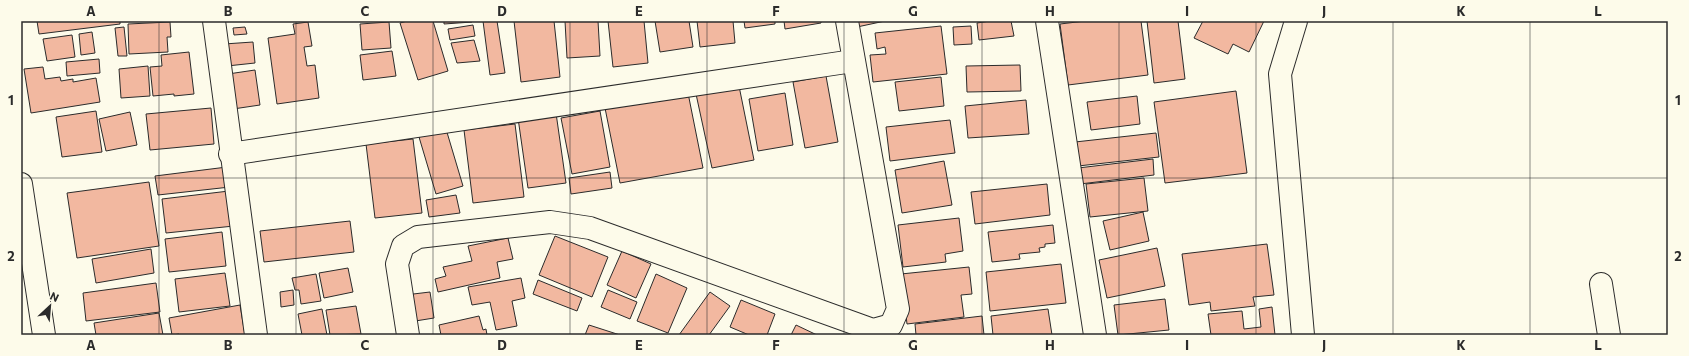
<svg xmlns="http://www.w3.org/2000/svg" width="1689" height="356" viewBox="0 0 1689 356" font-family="Commissioner,sans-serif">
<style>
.building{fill:#f2b8a0;stroke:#2b2b2b}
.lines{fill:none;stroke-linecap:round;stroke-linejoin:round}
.minor-casing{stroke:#2b2b2b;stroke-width:24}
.minor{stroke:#fdfbea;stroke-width:22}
.grid{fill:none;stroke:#2b2b2b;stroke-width:1;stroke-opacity:0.55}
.neatline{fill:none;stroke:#2b2b2b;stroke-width:1.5}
.grid-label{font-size:13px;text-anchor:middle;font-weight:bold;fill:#2b2b2b}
</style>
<rect width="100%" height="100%" fill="#fdfbea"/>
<g class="building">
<path d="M37,21H120V24L39,34Z"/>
<path d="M407,21H433L448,71L418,80L400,23Z"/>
<path d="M444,21H472V22L444,24Z"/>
<path d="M483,21H497L505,73L490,75Z"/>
<path d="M514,21H554L560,77L521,82Z"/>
<path d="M565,21H598L600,56L567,58Z"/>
<path d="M608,21H644L648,63L613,67Z"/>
<path d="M655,21H689L693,47L660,52Z"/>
<path d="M697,21H733L735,43L700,47Z"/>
<path d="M744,21H775V24L745,28Z"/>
<path d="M784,21H821V23L785,29Z"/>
<path d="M856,21H885L857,27Z"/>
<path d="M990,21H1011L1014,36L979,40L977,23Z"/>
<path d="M1085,21H1141L1148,75L1068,85L1060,24Z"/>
<path d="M1147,21H1178L1185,79L1154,83Z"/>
<path d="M1203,21H1264L1249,52L1233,44L1228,54L1194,38Z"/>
<path d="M170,22L171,37H167L168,52L129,54L128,24Z"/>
<path d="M308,22L312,46L304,47L307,66L315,65L319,98L277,104L268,38L295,34L293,24Z"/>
<path d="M389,22L391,48L362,50L360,24Z"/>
<path d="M473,25L475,36L450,40L448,29Z"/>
<path d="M941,26L947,74L873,82L870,55L886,54L885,47L877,49L875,33Z"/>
<path d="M971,26L972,44L954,45L953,27Z"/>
<path d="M124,27L127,56H118L115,28Z"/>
<path d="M245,27L247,34L234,35L233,28Z"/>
<path d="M92,32L95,53L81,55L79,34Z"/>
<path d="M72,35L75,57L47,61L43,39Z"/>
<path d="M474,40L480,61L457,63L451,43Z"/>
<path d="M253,42L255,63L227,66L224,44Z"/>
<path d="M392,51L396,76L363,80L360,55Z"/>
<path d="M189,52L194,94L174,96V94L153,96L150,67L162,66L161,55Z"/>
<path d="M99,59L100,73L67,76L66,62Z"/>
<path d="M1020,65L1021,91L967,92L966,66Z"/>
<path d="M148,66L150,96L121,98L119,69Z"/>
<path d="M43,67L45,79L60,77L61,81L73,79V82L96,78L100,102L31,113L24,69Z"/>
<path d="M255,70L260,105L233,109L228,74Z"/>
<path d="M826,76L838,142L805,148L793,82Z"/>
<path d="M941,77L944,106L899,111L895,82Z"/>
<path d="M739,86L754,160L712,168L696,94Z"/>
<path d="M1236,91L1247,173L1165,183L1154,102Z"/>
<path d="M688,93L703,168L620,183L605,108Z"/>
<path d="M785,93L793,145L758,151L749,99Z"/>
<path d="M1137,96L1140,124L1091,130L1087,102Z"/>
<path d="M1026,100L1029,134L968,138L965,106Z"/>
<path d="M211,108L214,144L150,150L146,114Z"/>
<path d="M96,111L102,152L62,157L56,117Z"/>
<path d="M600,111L610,167L572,174L561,118Z"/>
<path d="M130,112L137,145L106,151L99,119Z"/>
<path d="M556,113L566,183L528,188L518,118Z"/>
<path d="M950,120L955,153L890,161L886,127Z"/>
<path d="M515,124L524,197L473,203L464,130Z"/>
<path d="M446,129L463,186L436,194L419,137Z"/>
<path d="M1156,133L1159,157L1078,166L1075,142Z"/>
<path d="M413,139L422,213L375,218L366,144Z"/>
<path d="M1153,159L1154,175L1080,184L1078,168Z"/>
<path d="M944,161L952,205L902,213L895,170Z"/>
<path d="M227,167L230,187L158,195L155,176Z"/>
<path d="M610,172L612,188L571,194L569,178Z"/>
<path d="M1144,178L1148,211L1090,217L1086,184Z"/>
<path d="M149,182L159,246L77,258L67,193Z"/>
<path d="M1047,184L1050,215L975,224L971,192Z"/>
<path d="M229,191L234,226L166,233L162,199Z"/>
<path d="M456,195L460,213L429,217L426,200Z"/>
<path d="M1143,212L1149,241L1110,250L1103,221Z"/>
<path d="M959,218L963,251L945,254L946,262L903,267L898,225Z"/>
<path d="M350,221L354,252L264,262L260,231Z"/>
<path d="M1053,225L1055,243L1045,244V247L1039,248L1040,252L1019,254L1020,259L992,262L988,232Z"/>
<path d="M222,232L226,266L169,272L165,239Z"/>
<path d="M555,236L608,257L592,297L539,275Z"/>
<path d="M508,238L513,259L497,262L500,278L438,292L435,279L446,276L443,267L472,261L468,246Z"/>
<path d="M1267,244L1274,295L1253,297L1255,306L1211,311L1210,302L1189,305L1182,254Z"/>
<path d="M1157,248L1165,286L1107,298L1099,260Z"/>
<path d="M151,249L154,273L96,283L92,259Z"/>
<path d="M622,251L651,264L636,298L607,285Z"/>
<path d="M1061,264L1066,303L990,311L986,272Z"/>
<path d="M969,267L972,294L961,295L964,317L907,324L901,274Z"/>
<path d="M348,268L353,292L324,298L319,273Z"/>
<path d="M225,273L230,306L179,312L175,279Z"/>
<path d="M316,274L321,301L301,304L299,290H295L292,278Z"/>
<path d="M656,274L687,288L668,333L637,321Z"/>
<path d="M521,278L525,298L512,301L517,326L496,330L490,302L472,305L468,287Z"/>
<path d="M538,280L582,298L577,311L533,294Z"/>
<path d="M156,283L160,312L86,321L83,293Z"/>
<path d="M293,290L294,305L281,307L280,292Z"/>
<path d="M608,290L637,302L630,319L601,307Z"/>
<path d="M430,292L434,318L409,322L405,295Z"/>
<path d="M710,292L730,306L709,335H679Z"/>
<path d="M1165,299L1169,330L1118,335L1114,305Z"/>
<path d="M741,300L775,314L767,335H749L730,327Z"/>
<path d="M240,305L245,335H180L179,334L172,335L169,318Z"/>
<path d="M356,306L361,334L330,335L326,310Z"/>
<path d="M1272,307L1275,335H1211L1208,314L1242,311L1244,329L1261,327L1259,309Z"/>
<path d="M322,309L327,335H302L298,314Z"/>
<path d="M1048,309L1052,335H993L991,316Z"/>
<path d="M159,313L163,335H96L94,323Z"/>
<path d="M479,316L483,330L486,329L487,335H441L439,325Z"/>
<path d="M982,316L984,335H916L915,324Z"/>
<path d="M589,325L620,335H585Z"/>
<path d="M796,325L817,335H791Z"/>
</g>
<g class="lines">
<g class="minor-casing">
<g id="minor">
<path d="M214,21L256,335"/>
<path d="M1047,21L1095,335"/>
<path d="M1296,21L1280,74L1303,335"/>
<path d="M230,154L853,61"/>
<path d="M21,184L44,335"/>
<path d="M1601,284L1609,335"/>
<path d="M408,335L397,264L403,246L418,237L550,222L590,228L873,330L891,325L898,309L847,21"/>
</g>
</g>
<use href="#minor" class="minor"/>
</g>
<path class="grid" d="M159,21V335M296,21V335M433,21V335M570,21V335M707,21V335M844,21V335M982,21V335M1119,21V335M1256,21V335M1393,21V335M1530,21V335M21,178H1668"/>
<rect width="1689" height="356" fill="none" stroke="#fdfbea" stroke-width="44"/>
<g transform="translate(50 306) rotate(26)" stroke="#fdfbea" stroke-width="3" paint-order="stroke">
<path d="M0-3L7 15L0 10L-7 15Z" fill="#2b2b2b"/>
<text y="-6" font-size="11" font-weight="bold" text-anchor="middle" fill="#2b2b2b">N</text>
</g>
<rect x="22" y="22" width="1645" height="312" class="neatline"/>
<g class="grid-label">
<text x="91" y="16">A</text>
<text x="228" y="16">B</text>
<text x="365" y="16">C</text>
<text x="502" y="16">D</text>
<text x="639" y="16">E</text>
<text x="776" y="16">F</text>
<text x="913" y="16">G</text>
<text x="1050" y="16">H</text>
<text x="1187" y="16">I</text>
<text x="1324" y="16">J</text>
<text x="1461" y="16">K</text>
<text x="1598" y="16">L</text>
<text x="11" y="105">1</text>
<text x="1678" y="105">1</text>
<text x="11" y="261">2</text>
<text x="1678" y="261">2</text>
<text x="91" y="350">A</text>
<text x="228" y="350">B</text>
<text x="365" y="350">C</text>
<text x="502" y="350">D</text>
<text x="639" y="350">E</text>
<text x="776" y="350">F</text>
<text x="913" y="350">G</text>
<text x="1050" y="350">H</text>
<text x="1187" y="350">I</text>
<text x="1324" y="350">J</text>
<text x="1461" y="350">K</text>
<text x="1598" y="350">L</text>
</g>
</svg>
